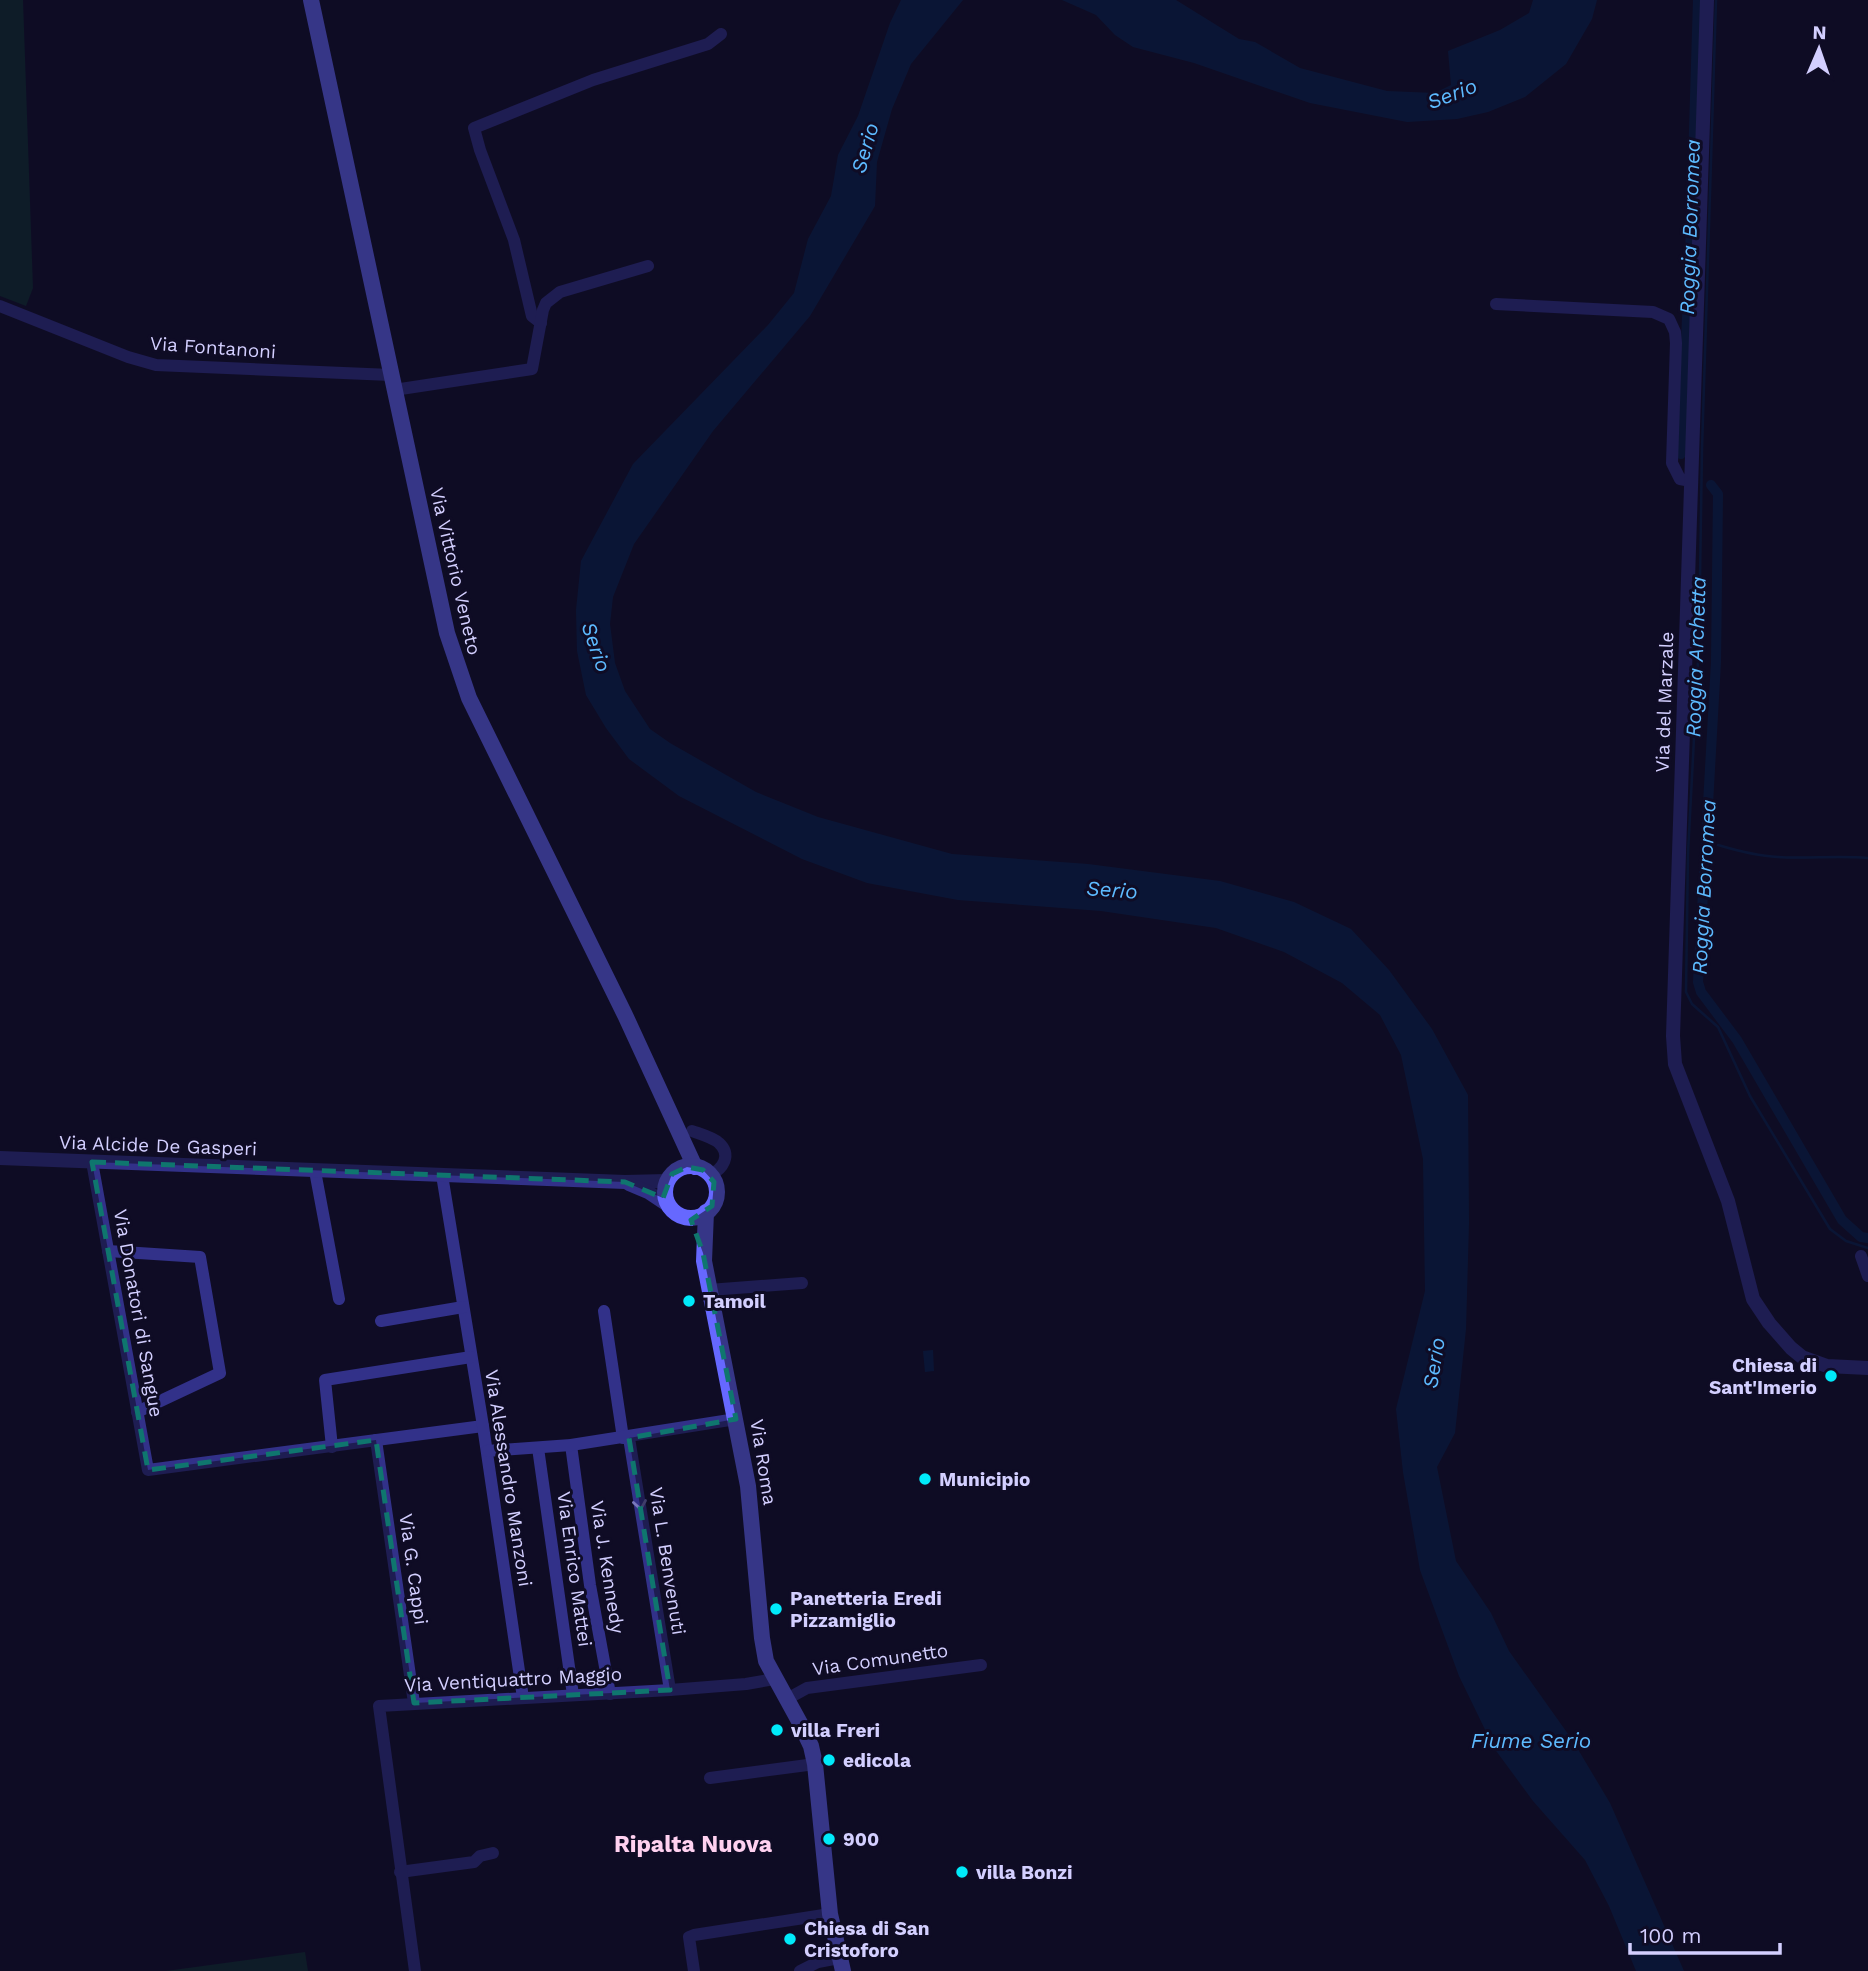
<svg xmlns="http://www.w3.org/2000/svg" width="1868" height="1971" viewBox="0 0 1868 1971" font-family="'Work Sans',sans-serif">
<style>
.green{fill:#0e2f2d}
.water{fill:#062149}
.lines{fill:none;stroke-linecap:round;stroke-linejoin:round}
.stream{stroke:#062149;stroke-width:2.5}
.canal{stroke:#062149;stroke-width:10}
.minor{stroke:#323189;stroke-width:12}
.tertiary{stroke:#323189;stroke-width:14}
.secondary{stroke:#6668ff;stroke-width:16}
.oneway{stroke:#7a78be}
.marked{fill:none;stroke:#0f766e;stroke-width:5;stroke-dasharray:14 9;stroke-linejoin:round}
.poi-dot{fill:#00eafa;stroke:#0f0c25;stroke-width:2.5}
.labels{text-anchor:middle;stroke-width:6;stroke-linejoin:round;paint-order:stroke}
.street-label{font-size:19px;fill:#d3cfff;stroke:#0f0c25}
.poi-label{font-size:19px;font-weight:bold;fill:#d3cfff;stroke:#0f0c25;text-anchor:start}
.water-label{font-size:21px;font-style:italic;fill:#5dbaff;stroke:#0f0c25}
.quarter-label{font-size:23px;font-weight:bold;fill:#ffd1f0;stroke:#0f0c25}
</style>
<rect width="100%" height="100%" fill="#0f0c25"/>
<g class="green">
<path d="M0,0H23L33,288L26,306L0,296Z"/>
<path d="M305,1952L308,1971H166Z"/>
</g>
<g class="water">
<path d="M901,0H963L911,64L892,109L877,162L875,206L810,316L713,431L634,544L613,597L610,624L615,663L625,691L650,729L670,743L756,792L818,817L952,854L1088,864L1220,881L1294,902L1351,929L1389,970L1432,1029L1468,1095L1469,1223L1466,1329L1455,1433L1437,1467L1456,1561L1491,1613L1509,1651L1573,1741L1610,1803L1684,1971H1636L1609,1906L1585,1860L1533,1801L1494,1748L1459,1676L1420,1570L1403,1472L1396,1409L1425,1291L1423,1159L1401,1055L1380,1015L1342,983L1284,952L1216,928L1101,911L958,900L867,883L802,859L679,796L629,759L606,728L586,695L577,651L576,610L581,561L633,464L768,325L794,293L808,239L831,196L838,155L858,116L890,23Z"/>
<path d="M1062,0H1176L1239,39L1255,42L1300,68L1387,91L1435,93L1451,85L1448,51L1500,30L1529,13L1533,0H1597L1592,19L1566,64L1525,97L1488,112L1457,119L1407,122L1310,103L1194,63L1133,47L1115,35L1096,15Z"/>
<path d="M933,1350L934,1371L925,1372L923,1351Z"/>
</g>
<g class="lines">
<g class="stream">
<path d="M1716,0L1702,449L1699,643L1688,853L1686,992L1692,1004L1718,1027L1750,1096L1830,1229L1846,1241L1868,1248"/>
<path d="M1718,845C1738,851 1758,856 1778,857C1808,859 1838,855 1868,858"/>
</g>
<g class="canal">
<path d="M1681,454L1691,228L1698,0"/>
<path d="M1711,485L1718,494L1716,662L1698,982L1701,992L1737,1040L1842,1220L1861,1237L1868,1238"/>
</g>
<g class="minor">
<path d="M1496,304L1653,312L1669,319L1675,332L1676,343L1672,463L1680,479L1691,481"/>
<path d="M0,306L128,357L156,365L391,375"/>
<path d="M541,323L532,316L514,240L480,150L474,128L593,80L708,44L721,34"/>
<path d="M394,390L532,369L543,310L546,303L560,292L648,266"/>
<path d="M692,1131C700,1134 712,1137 719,1143C732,1155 723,1169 710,1175"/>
<path d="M92,1162L148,1470L483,1426"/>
<path d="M315,1171L339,1299"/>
<path d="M442,1175L483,1426L523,1698"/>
<path d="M108,1251L200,1257L220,1373L137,1412"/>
<path d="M1861,1256L1868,1276"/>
<path d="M709,1290L802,1283"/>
<path d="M604,1311L623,1438"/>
<path d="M381,1321L463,1307"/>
<path d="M629,1438L670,1690"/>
<path d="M376,1440L414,1703"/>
<path d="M571,1445L590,1585L610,1694"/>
<path d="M332,1447L325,1380L471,1357"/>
<path d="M538,1448L573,1695"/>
<path d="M487,1451L571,1445L736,1419"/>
<path d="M787,1699L807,1688L981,1665"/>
<path d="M710,1778L815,1764"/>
<path d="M400,1872L474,1862L480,1856L493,1853"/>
<path d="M415,1971L379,1706L670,1690L746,1684L774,1679"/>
<path d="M694,1971L689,1937L694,1935L830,1914"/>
<path d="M800,1971L818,1962L839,1958"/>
</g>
<g class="tertiary">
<path d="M1707,0L1673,1036L1675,1064L1728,1201L1753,1299L1769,1323L1791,1348L1802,1357L1827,1366L1868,1368"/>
<path d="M0,1158L625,1182L667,1181"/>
<path d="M629,1184L648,1192L669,1206"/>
</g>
<g class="secondary">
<path d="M311,0L447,633L469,698L625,1015L695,1167"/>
<circle cx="691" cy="1192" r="26"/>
<path d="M706,1212L704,1261L748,1486L762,1638L766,1661L800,1723L811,1746L815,1764L830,1914L843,1971"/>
</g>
</g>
<defs><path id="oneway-chevron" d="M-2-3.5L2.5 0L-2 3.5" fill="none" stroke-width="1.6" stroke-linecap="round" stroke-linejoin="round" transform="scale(1.75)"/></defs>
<use class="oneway" href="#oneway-chevron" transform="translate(640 1505) rotate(81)"/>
<path d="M0 0H1868V1971H0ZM92,1162L625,1182L663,1198L672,1174L687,1167L703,1170L714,1182L712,1206L691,1220L703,1253L736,1419L629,1438L670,1690L414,1703L376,1440L148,1470Z" fill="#0f0c25" fill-opacity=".55" fill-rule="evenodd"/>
<path class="marked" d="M92,1162L625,1182L663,1198L672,1174L687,1167L703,1170L714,1182L712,1206L691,1220L703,1253L736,1419L629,1438L670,1690L414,1703L376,1440L148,1470Z"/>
<g class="poi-dot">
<circle cx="689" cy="1301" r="7"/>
<circle cx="1831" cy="1376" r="7"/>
<circle cx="925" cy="1479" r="7"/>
<circle cx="776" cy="1609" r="7"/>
<circle cx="777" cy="1730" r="7"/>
<circle cx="829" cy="1760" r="7"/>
<circle cx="829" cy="1839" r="7"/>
<circle cx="962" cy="1872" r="7"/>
<circle cx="790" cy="1939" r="7"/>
</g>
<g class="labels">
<g class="street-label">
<text transform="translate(213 347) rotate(4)" y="7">Via Fontanoni</text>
<text transform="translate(456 571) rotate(77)" y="7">Via Vittorio Veneto</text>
<text transform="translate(1664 702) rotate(-88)" y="7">Via del Marzale</text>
<text transform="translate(158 1145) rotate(2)" y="7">Via Alcide De Gasperi</text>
<text transform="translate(139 1313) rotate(80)" y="7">Via Donatori di Sangue</text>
<text transform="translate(764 1462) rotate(81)" y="7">Via Roma</text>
<text transform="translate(509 1478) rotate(81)" y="7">Via Alessandro Manzoni</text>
<text transform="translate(668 1561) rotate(81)" y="7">Via L. Benvenuti</text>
<text transform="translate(608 1567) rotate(81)" y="7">Via J. Kennedy</text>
<text transform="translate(414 1569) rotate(82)" y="7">Via G. Cappi</text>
<text transform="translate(575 1569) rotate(82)" y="7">Via Enrico Mattei</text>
<text transform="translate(880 1659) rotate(-8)" y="7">Via Comunetto</text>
<text transform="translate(513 1679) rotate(-3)" y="7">Via Ventiquattro Maggio</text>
</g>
<g class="poi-label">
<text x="703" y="1308">Tamoil</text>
<text x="1817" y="1372" text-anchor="end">Chiesa di<tspan x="1817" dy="22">Sant'Imerio</tspan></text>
<text x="939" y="1486">Municipio</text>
<text x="790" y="1605">Panetteria Eredi<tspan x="790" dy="22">Pizzamiglio</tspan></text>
<text x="791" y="1737">villa Freri</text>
<text x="843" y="1767">edicola</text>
<text x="843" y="1846">900</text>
<text x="976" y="1879">villa Bonzi</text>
<text x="804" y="1935">Chiesa di San<tspan x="804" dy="22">Cristoforo</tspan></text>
</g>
<g class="water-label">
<text transform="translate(1452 94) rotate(-21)" y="7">Serio</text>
<text transform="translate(865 148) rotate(-74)" y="7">Serio</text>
<text transform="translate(1690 227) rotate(-88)" y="7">Roggia Borromea</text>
<text transform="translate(596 647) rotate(71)" y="7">Serio</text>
<text transform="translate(1696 657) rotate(-88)" y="7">Roggia Archetta</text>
<text transform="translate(1704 887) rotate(-87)" y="7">Roggia Borromea</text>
<text transform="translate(1112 890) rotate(4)" y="7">Serio</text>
<text transform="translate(1434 1363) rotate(-81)" y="7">Serio</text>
<text x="1531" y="1748">Fiume Serio</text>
</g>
<g class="quarter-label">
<text x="693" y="1852">Ripalta Nuova</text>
</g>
</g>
<g transform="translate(1819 49) rotate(2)" stroke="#0f0c25" stroke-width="5" paint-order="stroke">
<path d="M0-5L12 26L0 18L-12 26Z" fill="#d3cfff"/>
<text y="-10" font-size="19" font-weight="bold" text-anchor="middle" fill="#d3cfff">N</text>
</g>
<path d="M1630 1943v10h150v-10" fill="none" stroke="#d3cfff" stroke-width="3.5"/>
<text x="1640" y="1943" font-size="21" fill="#d3cfff" stroke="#0f0c25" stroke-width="5" paint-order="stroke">100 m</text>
</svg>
